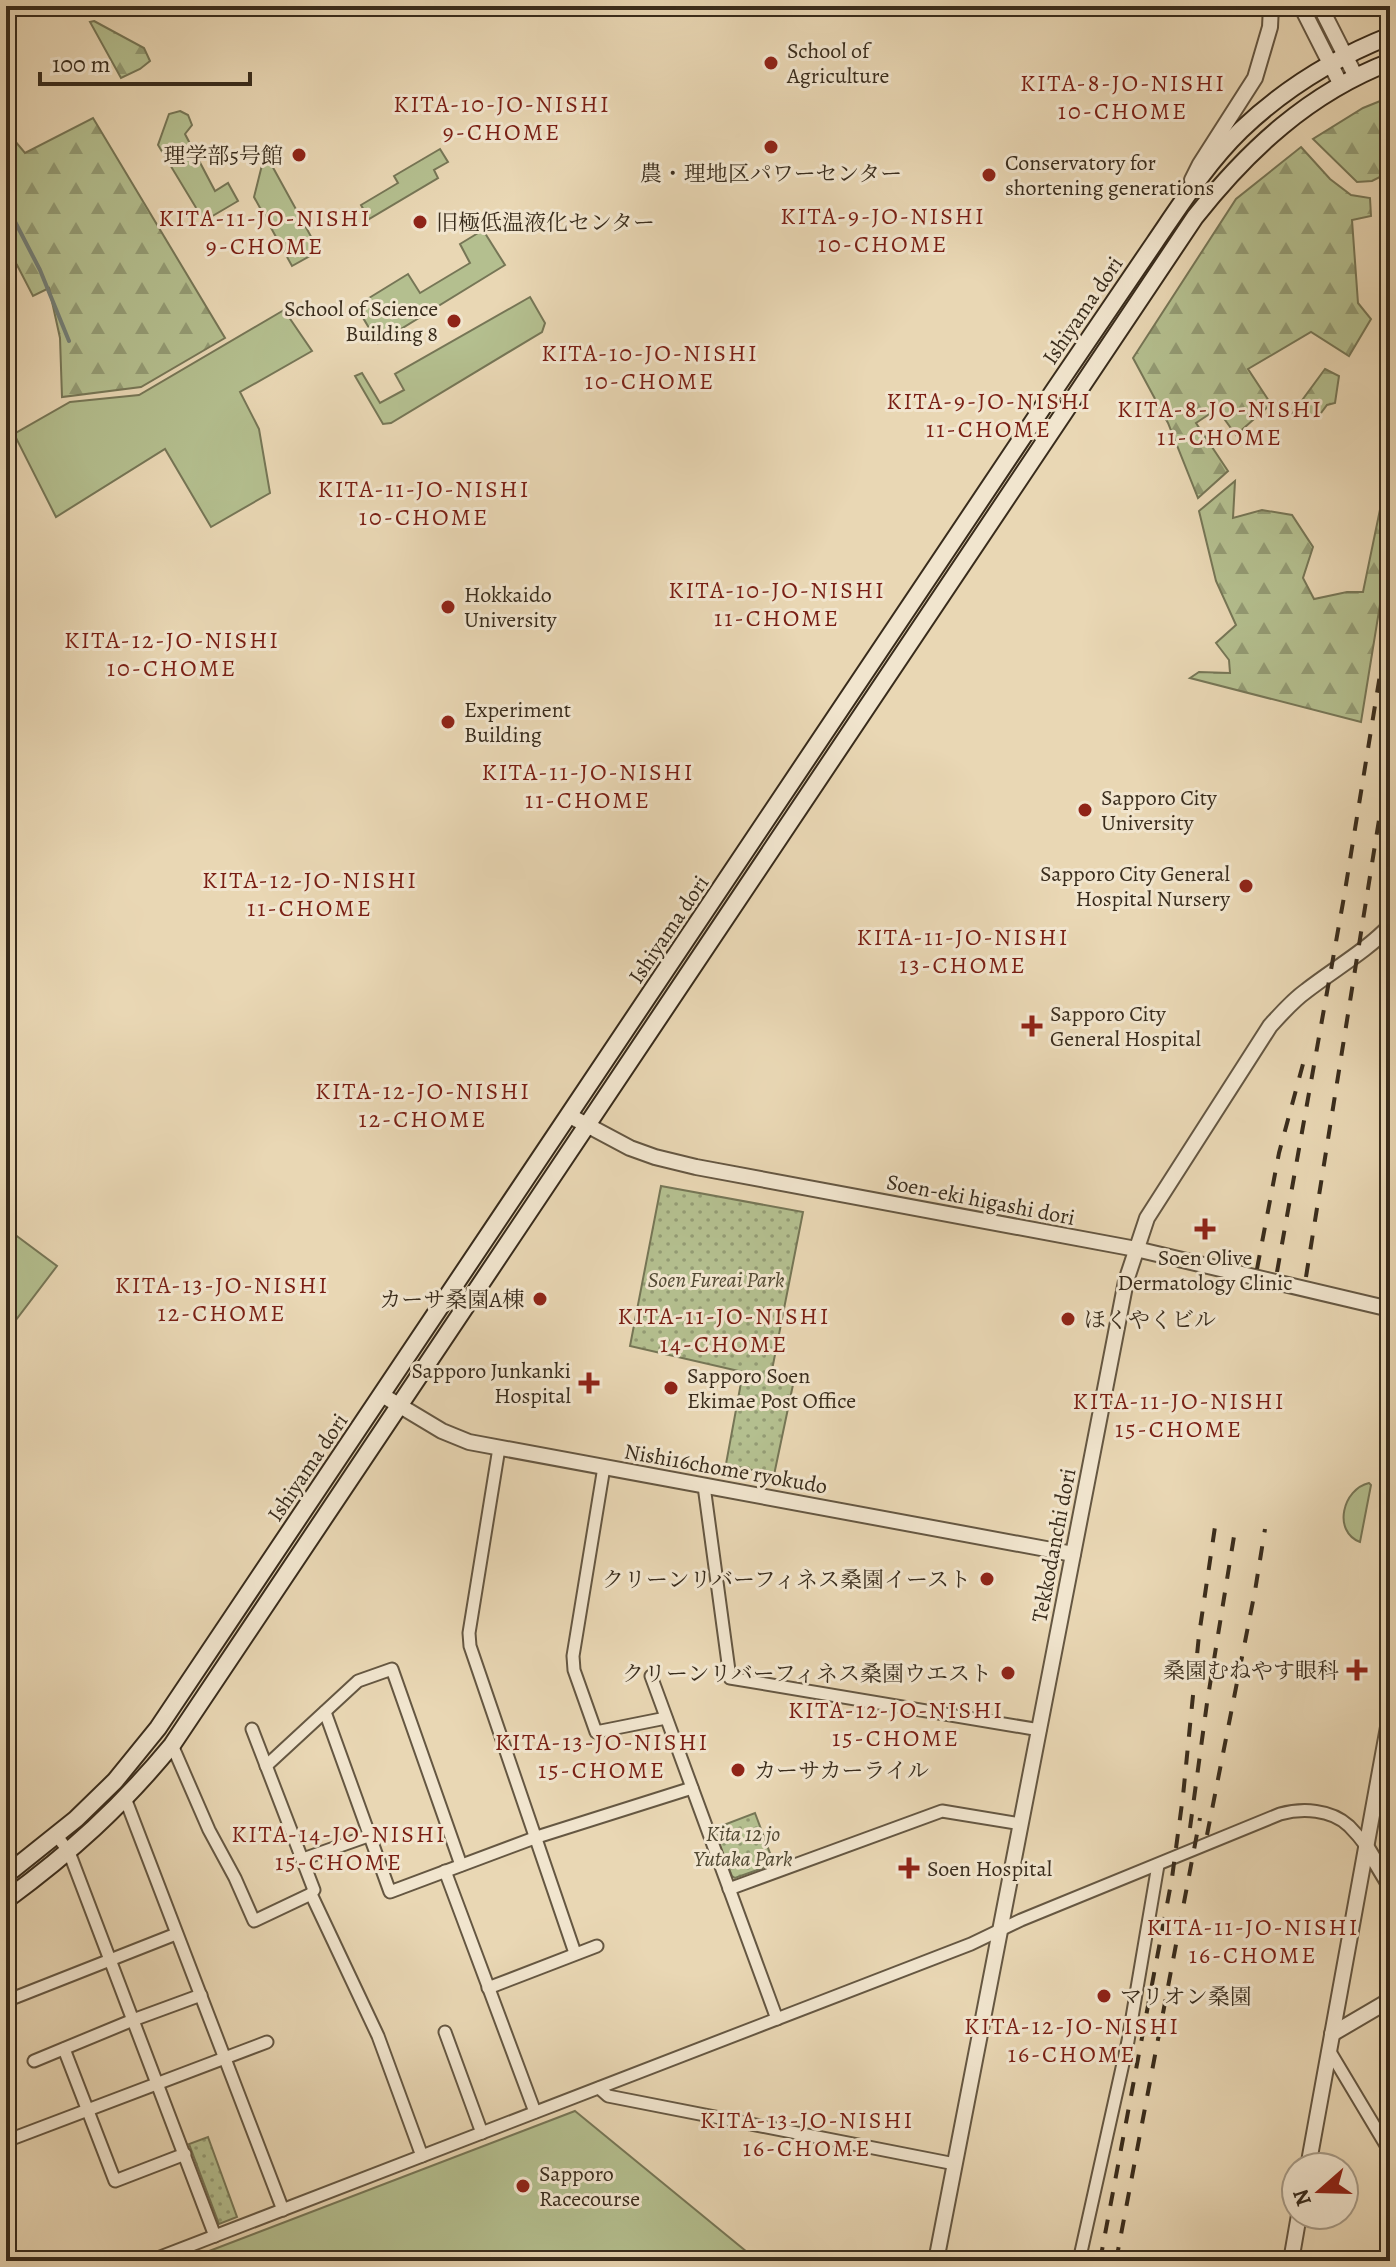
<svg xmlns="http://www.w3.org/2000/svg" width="1396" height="2267" viewBox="0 0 1396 2267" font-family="Alegreya,'Noto Serif JP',serif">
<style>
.grass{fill:#b4bf8f;stroke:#767656;stroke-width:2}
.forest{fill:url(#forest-firs);stroke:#767656;stroke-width:2}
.park{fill:url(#park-dots);stroke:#767656;stroke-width:2}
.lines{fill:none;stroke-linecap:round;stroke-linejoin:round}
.stream{stroke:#737f78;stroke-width:4}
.minor-casing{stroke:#655742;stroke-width:15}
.tertiary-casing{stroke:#655742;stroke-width:18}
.secondary-casing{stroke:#392c1c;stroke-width:20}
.minor{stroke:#f1e5ce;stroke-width:11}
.tertiary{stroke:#f1e5ce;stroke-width:14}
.secondary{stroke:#f1e5ce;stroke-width:16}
.rail{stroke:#392c1c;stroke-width:4;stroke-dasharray:14 14;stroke-linecap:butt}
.poi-dot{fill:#8f2418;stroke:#f1e5ce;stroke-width:3}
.labels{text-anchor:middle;stroke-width:6;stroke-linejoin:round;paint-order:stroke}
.poi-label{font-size:22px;fill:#392c1c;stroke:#f1e5ce;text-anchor:start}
.street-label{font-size:22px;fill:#392c1c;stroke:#f1e5ce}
.park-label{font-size:22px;font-style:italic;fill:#524933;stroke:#f1e5ce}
.neighbourhood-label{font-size:24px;letter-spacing:2px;fill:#7a1f14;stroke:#f1e5ce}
</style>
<defs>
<pattern id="forest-firs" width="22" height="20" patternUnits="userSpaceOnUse" patternTransform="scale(2)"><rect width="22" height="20" fill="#b4bf8f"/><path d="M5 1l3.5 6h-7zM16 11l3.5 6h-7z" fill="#939b74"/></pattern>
<pattern id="park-dots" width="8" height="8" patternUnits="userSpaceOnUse" patternTransform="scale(2)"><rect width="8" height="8" fill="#b4bf8f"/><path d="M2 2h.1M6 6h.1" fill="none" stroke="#939b74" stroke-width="1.8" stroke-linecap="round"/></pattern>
</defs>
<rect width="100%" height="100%" fill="#e9d7b4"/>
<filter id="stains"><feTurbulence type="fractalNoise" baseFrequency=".0025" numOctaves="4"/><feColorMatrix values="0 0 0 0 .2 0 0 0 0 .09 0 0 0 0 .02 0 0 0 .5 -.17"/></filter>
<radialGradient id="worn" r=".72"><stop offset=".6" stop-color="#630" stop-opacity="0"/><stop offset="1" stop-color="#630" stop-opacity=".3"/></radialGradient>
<g class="grass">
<path d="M180,111L188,115L192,125L185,134L215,191L228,183L238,201L204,221L158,145L169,114Z"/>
<path d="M440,149L448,162L434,170L438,178L369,219L361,205L398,183L394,176Z"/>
<path d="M265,153L319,251L292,266L254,197Z"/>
<path d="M483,230L505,265L378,343L356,306L408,274L420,293L470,263L460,244Z"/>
<path d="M530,297L545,323L542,332L391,423L383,424L355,376L362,373L380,403L404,390L395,374Z"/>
<path d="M284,310L312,351L240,392L259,429L270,493L211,527L165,449L56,517L14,434L70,402L139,395Z"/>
<path d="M6,1228L57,1266L6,1333Z"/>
<path d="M1369,1483L1371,1485L1360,1542C1332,1531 1343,1489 1369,1483Z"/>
<path d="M575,2111L758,2261H183Z"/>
</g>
<g class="forest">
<path d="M94,21L144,48L150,61L140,69L121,78L90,22Z"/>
<path d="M1390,97V172L1372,181L1357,182L1313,139L1363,108Z"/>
<path d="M93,118L225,338L141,387L62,397L60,338L49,288L33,296L17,265L6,272V141H15L25,153Z"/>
<path d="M1301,147L1330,179L1351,195L1370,198L1371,216L1352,220L1358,303L1371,319L1349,356L1311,332L1248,369L1271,404L1236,435L1217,409L1196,423L1228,471L1198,498L1168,423L1133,358L1236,199Z"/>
<path d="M1325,369L1339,376L1335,403L1327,405L1318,417L1292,414Z"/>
<path d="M1390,461V543L1361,722L1190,678L1199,672L1230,673L1229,660L1216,643L1236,625L1216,581L1199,511L1235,481L1233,518L1262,510L1292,515L1313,547L1303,578L1314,599L1347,592H1363Z"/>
</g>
<g class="park">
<path d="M661,1186L803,1212L771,1375L794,1380L774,1475L726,1464L743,1372L630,1346Z"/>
<path d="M755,1813L774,1864L735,1878L732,1876L713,1829Z"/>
<path d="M208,2137L237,2217L219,2224L189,2144Z"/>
</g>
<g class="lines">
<path class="stream" d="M6,212H10L40,270L69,341"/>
<g class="minor-casing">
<g id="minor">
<path d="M499,1448L469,1633L470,1646L575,1953"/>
<path d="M604,1467L573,1656L574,1670L596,1732L666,1718"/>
<path d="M704,1486L730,1678L1040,1730"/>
<path d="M651,1676L777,2019"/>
<path d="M325,1712L390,1892L537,1837L692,1788"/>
<path d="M252,1729L314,1890L311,1894L378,2036L422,2156"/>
<path d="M172,1745L209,1830L235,1878L254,1921L311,1894"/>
<path d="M266,1766L358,1681L392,1669L461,1865"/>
<path d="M125,1798L283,2210"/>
<path d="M57,1836L69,1852L215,2236"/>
<path d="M303,1859L368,1836"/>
<path d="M445,1871L535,2112"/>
<path d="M729,1889L942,1811L1021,1824"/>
<path d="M488,1988L597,1946"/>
<path d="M6,2001L176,1934"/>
<path d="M445,2032L482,2133"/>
<path d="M64,2049L115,2181L185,2154"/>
<path d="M1329,2050L1390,2152"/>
<path d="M34,2061L133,2020L201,1995"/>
<path d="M599,2088L608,2096L955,2164"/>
<path d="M6,2141L267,2042"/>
<path d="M150,2261L971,1944L1021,1920L1280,1814C1302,1808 1331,1809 1349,1826C1355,1832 1361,1839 1366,1846"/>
<path d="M1079,2261L1128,2041L1158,1865"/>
</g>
</g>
<g class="tertiary-casing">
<g id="tertiary">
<path d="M1301,6L1341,85"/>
<path d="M1320,6L1356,77"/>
<path d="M1192,180L1200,164L1255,78L1270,27L1271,6"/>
<path d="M570,1116L630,1148L655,1157L696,1167L1136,1249L1390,1309"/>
<path d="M382,1395L442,1431L469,1442L1073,1554"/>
<path d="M1366,1846L1390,1886"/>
<path d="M1332,2034L1390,2000"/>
<path d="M1308,2167L1390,1716"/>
<path d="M936,2261L1126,1281L1147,1218L1270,1026C1281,1014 1292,1001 1306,991C1334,969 1365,952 1390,926"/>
<path d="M1291,2261L1299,2215"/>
</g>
</g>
<g class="secondary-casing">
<g id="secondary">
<path d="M6,1875L76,1819L115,1781L158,1728L1055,389C1088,340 1122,291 1155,242C1181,204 1207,163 1241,130C1284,89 1334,58 1390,36"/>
<path d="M6,1900C71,1852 120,1808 172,1745L1195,217C1248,150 1309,93 1390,62"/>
</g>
</g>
<use href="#minor" class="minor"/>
<use href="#tertiary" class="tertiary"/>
<use href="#secondary" class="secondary"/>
<g class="rail">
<path d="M1257,1269L1279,1153L1303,1064"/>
<path d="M1277,1272L1344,897L1390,613"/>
<path d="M1306,1277L1390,751"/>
<path d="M1190,1828L1207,1703L1236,1524"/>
<path d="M1207,1835L1255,1591L1265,1529"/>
<path d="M1100,2261L1172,1878L1183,1796L1199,1635L1216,1520"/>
<path d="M1116,2261L1200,1818"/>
</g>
</g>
<g class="poi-dot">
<circle cx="771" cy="63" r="8"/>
<circle cx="771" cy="147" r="8"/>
<circle cx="299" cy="155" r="8"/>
<circle cx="989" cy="175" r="8"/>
<circle cx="420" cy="222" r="8"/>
<circle cx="454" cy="321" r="8"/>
<circle cx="448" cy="607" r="8"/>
<circle cx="448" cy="722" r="8"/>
<circle cx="1085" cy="810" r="8"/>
<circle cx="1246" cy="886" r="8"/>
<path d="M1028 1014h8v8h8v8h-8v8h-8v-8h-8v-8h8z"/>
<path d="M1201 1217h8v8h8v8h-8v8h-8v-8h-8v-8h8z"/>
<circle cx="540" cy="1299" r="8"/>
<circle cx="1068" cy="1319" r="8"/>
<path d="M585 1371h8v8h8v8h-8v8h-8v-8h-8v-8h8z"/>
<circle cx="671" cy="1388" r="8"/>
<circle cx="987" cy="1579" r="8"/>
<path d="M1353 1658h8v8h8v8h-8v8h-8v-8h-8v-8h8z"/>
<circle cx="1008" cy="1673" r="8"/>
<circle cx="738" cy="1770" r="8"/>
<path d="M905 1856h8v8h8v8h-8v8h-8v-8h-8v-8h8z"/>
<circle cx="1104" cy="1996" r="8"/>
<circle cx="523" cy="2186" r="8"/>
</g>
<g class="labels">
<g class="poi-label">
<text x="787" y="58">School of<tspan x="787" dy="25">Agriculture</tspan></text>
<text x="283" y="163" text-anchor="end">理学部5号館</text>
<text x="1005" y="170">Conservatory for<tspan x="1005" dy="25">shortening generations</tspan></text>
<text x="771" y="181" text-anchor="middle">農・理地区パワーセンター</text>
<text x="436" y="230">旧極低温液化センター</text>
<text x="438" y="316" text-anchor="end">School of Science<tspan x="438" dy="25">Building 8</tspan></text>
<text x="464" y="602">Hokkaido<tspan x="464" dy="25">University</tspan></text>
<text x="464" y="717">Experiment<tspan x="464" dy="25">Building</tspan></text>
<text x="1101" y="805">Sapporo City<tspan x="1101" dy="25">University</tspan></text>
<text x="1230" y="881" text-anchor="end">Sapporo City General<tspan x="1230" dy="25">Hospital Nursery</tspan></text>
<text x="1050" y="1021">Sapporo City<tspan x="1050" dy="25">General Hospital</tspan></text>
<text x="1205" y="1265" text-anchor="middle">Soen Olive<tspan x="1205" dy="25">Dermatology Clinic</tspan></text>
<text x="524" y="1307" text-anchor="end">カーサ桑園A棟</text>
<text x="1084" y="1327">ほくやくビル</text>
<text x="571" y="1378" text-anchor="end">Sapporo Junkanki<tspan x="571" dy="25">Hospital</tspan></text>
<text x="687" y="1383">Sapporo Soen<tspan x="687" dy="25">Ekimae Post Office</tspan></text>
<text x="971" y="1587" text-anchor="end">クリーンリバーフィネス桑園イースト</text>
<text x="1339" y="1678" text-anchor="end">桑園むねやす眼科</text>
<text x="992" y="1681" text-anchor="end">クリーンリバーフィネス桑園ウエスト</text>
<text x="754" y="1778">カーサカーライル</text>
<text x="927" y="1876">Soen Hospital</text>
<text x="1120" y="2004">マリオン桑園</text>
<text x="539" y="2181">Sapporo<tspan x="539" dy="25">Racecourse</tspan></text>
</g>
<g class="street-label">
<text transform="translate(1082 310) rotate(-56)" y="8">Ishiyama dori</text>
<text transform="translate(668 929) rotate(-56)" y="8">Ishiyama dori</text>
<text transform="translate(981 1199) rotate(11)" y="8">Soen-eki higashi dori</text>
<text transform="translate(307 1467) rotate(-56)" y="8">Ishiyama dori</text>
<text transform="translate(726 1468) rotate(10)" y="8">Nishi16chome ryokudo</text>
<text transform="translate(1053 1545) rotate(-79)" y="8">Tekkodanchi dori</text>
</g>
<g class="park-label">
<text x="716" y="1287">Soen Fureai Park</text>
<text x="743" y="1841">Kita 12 jo<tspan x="743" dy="25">Yutaka Park</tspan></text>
</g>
<g class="neighbourhood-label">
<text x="1123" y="91">KITA-8-JO-NISHI<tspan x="1123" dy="28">10-CHOME</tspan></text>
<text x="502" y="112">KITA-10-JO-NISHI<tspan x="502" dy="28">9-CHOME</tspan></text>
<text x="883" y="224">KITA-9-JO-NISHI<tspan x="883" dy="28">10-CHOME</tspan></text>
<text x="265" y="226">KITA-11-JO-NISHI<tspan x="265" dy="28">9-CHOME</tspan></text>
<text x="650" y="361">KITA-10-JO-NISHI<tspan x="650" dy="28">10-CHOME</tspan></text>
<text x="989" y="409">KITA-9-JO-NISHI<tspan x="989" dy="28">11-CHOME</tspan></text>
<text x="1220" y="417">KITA-8-JO-NISHI<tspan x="1220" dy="28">11-CHOME</tspan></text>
<text x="424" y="497">KITA-11-JO-NISHI<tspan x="424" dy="28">10-CHOME</tspan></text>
<text x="777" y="598">KITA-10-JO-NISHI<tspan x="777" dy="28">11-CHOME</tspan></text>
<text x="172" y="648">KITA-12-JO-NISHI<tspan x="172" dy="28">10-CHOME</tspan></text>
<text x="588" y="780">KITA-11-JO-NISHI<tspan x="588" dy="28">11-CHOME</tspan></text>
<text x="310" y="888">KITA-12-JO-NISHI<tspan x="310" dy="28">11-CHOME</tspan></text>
<text x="963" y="945">KITA-11-JO-NISHI<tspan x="963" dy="28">13-CHOME</tspan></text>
<text x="423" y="1099">KITA-12-JO-NISHI<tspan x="423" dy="28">12-CHOME</tspan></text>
<text x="222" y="1293">KITA-13-JO-NISHI<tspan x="222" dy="28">12-CHOME</tspan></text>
<text x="724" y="1324">KITA-11-JO-NISHI<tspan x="724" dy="28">14-CHOME</tspan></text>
<text x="1179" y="1409">KITA-11-JO-NISHI<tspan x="1179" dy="28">15-CHOME</tspan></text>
<text x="896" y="1718">KITA-12-JO-NISHI<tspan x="896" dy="28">15-CHOME</tspan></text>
<text x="602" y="1750">KITA-13-JO-NISHI<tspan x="602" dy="28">15-CHOME</tspan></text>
<text x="339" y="1842">KITA-14-JO-NISHI<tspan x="339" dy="28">15-CHOME</tspan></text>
<text x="1253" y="1935">KITA-11-JO-NISHI<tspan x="1253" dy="28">16-CHOME</tspan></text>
<text x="1072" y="2034">KITA-12-JO-NISHI<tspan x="1072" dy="28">16-CHOME</tspan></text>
<text x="807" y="2128">KITA-13-JO-NISHI<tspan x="807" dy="28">16-CHOME</tspan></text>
</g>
</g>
<rect width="1396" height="2267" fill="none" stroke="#e9d7b4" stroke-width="32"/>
<rect x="8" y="8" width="1380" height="2251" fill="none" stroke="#392c1c" stroke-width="4"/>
<rect x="16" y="16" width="1364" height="2235" fill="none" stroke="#392c1c" stroke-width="2"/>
<g transform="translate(1320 2191) rotate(250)"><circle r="38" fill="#f1e5ce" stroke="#a79b87" stroke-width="2"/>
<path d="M0-6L14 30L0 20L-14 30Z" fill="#8f2418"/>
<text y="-12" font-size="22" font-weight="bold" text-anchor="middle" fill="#392c1c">N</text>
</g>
<path d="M40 72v12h210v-12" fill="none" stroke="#392c1c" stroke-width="4"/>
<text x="52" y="72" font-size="24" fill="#392c1c" stroke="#f1e5ce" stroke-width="6" paint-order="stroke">100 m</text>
<rect width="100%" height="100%" filter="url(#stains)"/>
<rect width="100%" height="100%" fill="url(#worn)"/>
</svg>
